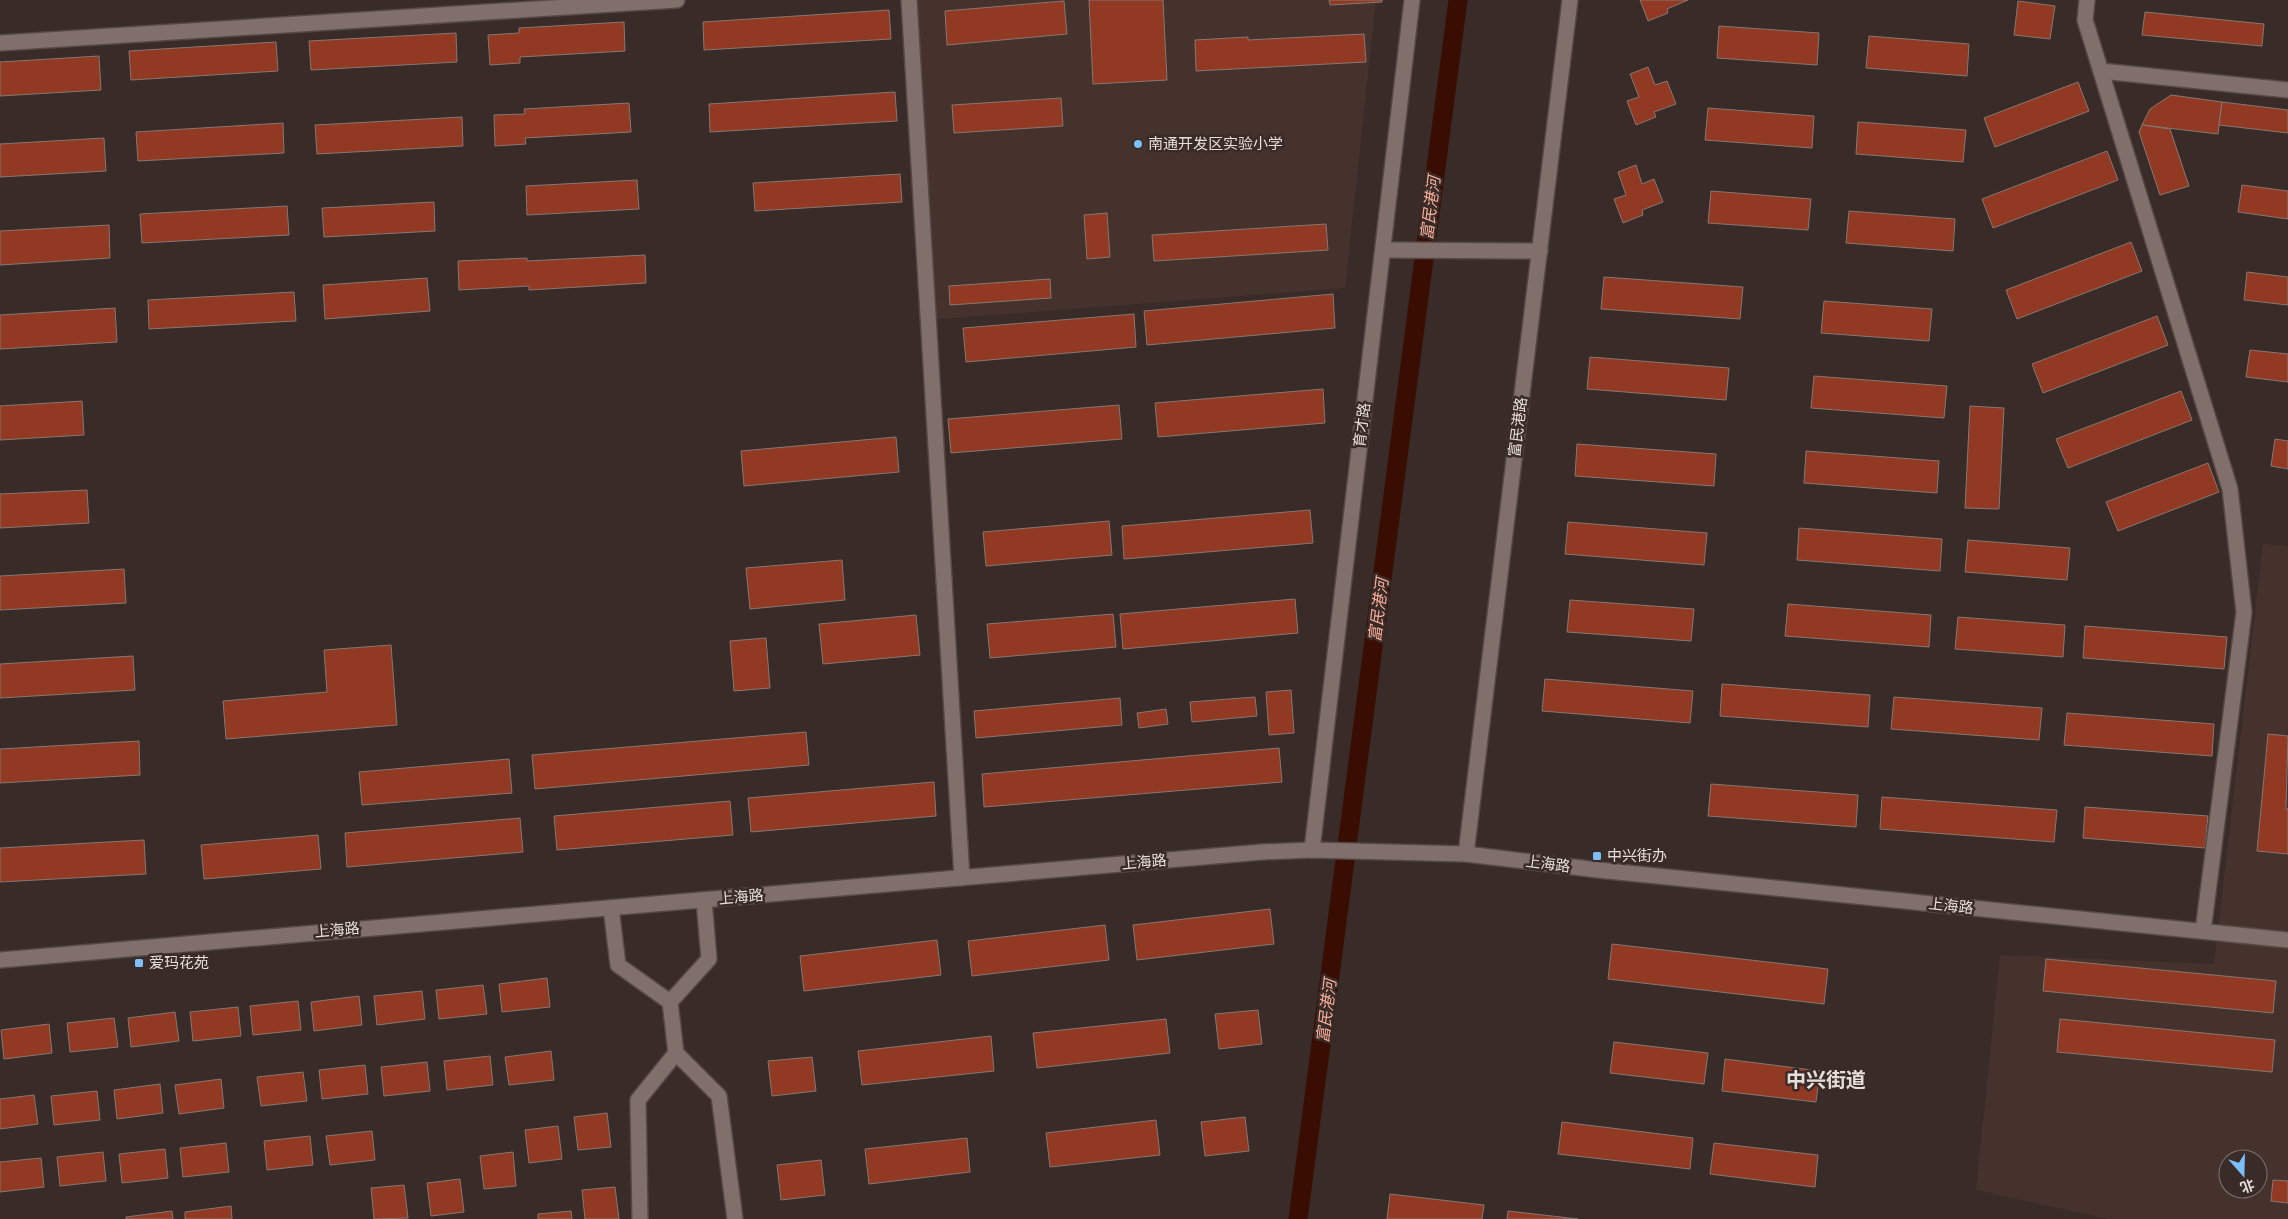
<svg xmlns="http://www.w3.org/2000/svg" width="2288" height="1219" viewBox="0 0 2288 1219" font-family="Barlow,'Noto Sans SC',sans-serif">
<style>
.built{fill:#46322c;fill-rule:evenodd}
.lines{fill:none;stroke-linecap:round;stroke-linejoin:round}
.canal{stroke:#3a0d03;stroke-width:19}
.building{fill:#913922;stroke:#887772}
.minor-casing{stroke:#544844;stroke-width:18}
.minor{stroke:#806f6a;stroke-width:15}
.poi-dot{fill:#7bbef8;stroke:#392b27;stroke-width:2}
.labels{text-anchor:middle;stroke-width:5;stroke-linejoin:round;paint-order:stroke}
.poi-label{font-size:15px;fill:#e7dddb;stroke:#392b27;text-anchor:start}
.street-label{font-size:15px;fill:#e7dddb;stroke:#392b27}
.water-label{font-size:16px;font-style:italic;fill:#f9af9b;stroke:#392b27}
.district-label{font-size:20px;font-weight:bold;fill:#e7dddb;stroke:#392b27}
</style>
<rect width="100%" height="100%" fill="#392b27"/>
<g class="built">
<path d="M905,0H1376L1345,288L926,320Z"/>
<path d="M2263,544L2288,546V1219H2109L1976,1190L2000,955L2214,964ZM2228,1159H2258V1189H2228Z"/>
</g>
<g class="lines">
<path class="canal" d="M1298,1219L1458,0"/>
</g>
<g class="building">
<path d="M1089,0H1163L1167,80L1093,84Z"/>
<path d="M1329,0H1382V2L1330,5Z"/>
<path d="M1640,0H1688L1667,9L1668,13L1648,21Z"/>
<path d="M1064,1L1067,34L947,45L945,11Z"/>
<path d="M2018,1L2055,6L2050,39L2014,35Z"/>
<path d="M889,10L891,39L704,50L703,22Z"/>
<path d="M2145,12L2264,24L2262,46L2142,35Z"/>
<path d="M624,22L625,51L520,57V63L490,65L488,35L519,33V28Z"/>
<path d="M1719,26L1819,33L1817,65L1717,58Z"/>
<path d="M456,33L457,62L311,70L309,41Z"/>
<path d="M1364,34L1366,62L1196,71L1195,40L1248,37V40Z"/>
<path d="M1869,36L1969,44L1967,76L1866,68Z"/>
<path d="M276,42L278,71L131,80L129,51Z"/>
<path d="M99,56L101,90L0,96V62Z"/>
<path d="M1648,67L1655,85L1667,81L1676,104L1654,112L1656,117L1636,125L1627,101L1639,97L1630,74Z"/>
<path d="M2078,82L2089,111L1995,147L1984,118Z"/>
<path d="M895,92L897,121L710,132L709,104Z"/>
<path d="M2171,95L2222,102L2218,134L2142,125L2150,109Z"/>
<path d="M1061,98L1063,126L954,133L952,105Z"/>
<path d="M2222,102L2288,110V133L2219,125Z"/>
<path d="M629,103L631,132L525,138L526,144L495,146L494,115L525,114L524,109Z"/>
<path d="M1708,108L1814,116L1812,148L1705,140Z"/>
<path d="M462,117L463,146L317,154L315,125Z"/>
<path d="M1858,122L1966,130L1963,162L1856,154Z"/>
<path d="M283,123L284,153L138,161L136,132Z"/>
<path d="M2142,125L2170,129L2189,186L2160,195L2139,132Z"/>
<path d="M104,138L106,171L0,177V144Z"/>
<path d="M2107,151L2118,180L1993,228L1982,199Z"/>
<path d="M1636,165L1642,184L1654,179L1663,202L1642,210L1643,215L1623,223L1614,199L1626,195L1618,172Z"/>
<path d="M900,174L902,202L755,211L753,183Z"/>
<path d="M637,180L639,209L527,215L526,186Z"/>
<path d="M2242,185L2288,191V219L2238,212Z"/>
<path d="M1711,191L1811,199L1808,230L1708,223Z"/>
<path d="M434,202L435,231L324,237L322,208Z"/>
<path d="M287,206L289,235L142,243L140,214Z"/>
<path d="M1849,211L1955,219L1953,251L1846,243Z"/>
<path d="M1107,213L1110,257L1087,259L1084,215Z"/>
<path d="M1326,224L1328,250L1154,261L1152,235Z"/>
<path d="M109,225L110,258L0,265V231Z"/>
<path d="M2131,242L2142,271L2017,319L2006,290Z"/>
<path d="M645,255L646,283L529,290V286L459,290L458,261L527,258V261Z"/>
<path d="M2247,272L2288,277V305L2244,300Z"/>
<path d="M1604,277L1743,287L1740,319L1601,309Z"/>
<path d="M427,278L430,311L325,319L323,285Z"/>
<path d="M1050,279L1051,298L950,305L949,286Z"/>
<path d="M294,292L296,321L149,329L148,300Z"/>
<path d="M1333,294L1335,328L1147,345L1144,311Z"/>
<path d="M1824,301L1932,309L1929,341L1821,333Z"/>
<path d="M115,308L117,342L0,349V315Z"/>
<path d="M1134,314L1136,347L966,362L963,328Z"/>
<path d="M2157,316L2168,345L2043,393L2032,364Z"/>
<path d="M2250,350L2288,354V382L2246,377Z"/>
<path d="M1590,357L1729,368L1726,400L1587,389Z"/>
<path d="M1814,376L1947,386L1944,418L1811,408Z"/>
<path d="M1323,389L1325,423L1158,437L1155,403Z"/>
<path d="M2181,391L2192,420L2068,468L2056,439Z"/>
<path d="M82,401L84,435L0,440V406Z"/>
<path d="M1119,405L1122,439L951,453L948,419Z"/>
<path d="M1970,406L2004,408L1999,509L1965,508Z"/>
<path d="M896,437L899,472L744,486L741,451Z"/>
<path d="M2275,439L2288,441V469L2271,466Z"/>
<path d="M1577,444L1716,454L1714,486L1575,476Z"/>
<path d="M1806,451L1939,461L1937,493L1804,483Z"/>
<path d="M2208,463L2219,492L2118,531L2106,502Z"/>
<path d="M87,490L89,523L0,528V494Z"/>
<path d="M1310,510L1313,543L1124,559L1122,526Z"/>
<path d="M1109,521L1112,555L986,566L983,532Z"/>
<path d="M1568,522L1707,533L1704,565L1565,554Z"/>
<path d="M1799,528L1942,539L1940,571L1797,560Z"/>
<path d="M1968,540L2070,548L2067,580L1965,572Z"/>
<path d="M842,560L845,600L750,609L746,568Z"/>
<path d="M124,569L126,603L0,610V576Z"/>
<path d="M1295,599L1298,633L1123,649L1120,614Z"/>
<path d="M1570,600L1694,609L1691,641L1567,632Z"/>
<path d="M1788,604L1931,615L1929,647L1785,636Z"/>
<path d="M1113,614L1116,647L990,658L987,624Z"/>
<path d="M916,615L920,655L823,664L819,624Z"/>
<path d="M1958,617L2065,625L2063,657L1955,649Z"/>
<path d="M2085,626L2227,637L2224,669L2083,658Z"/>
<path d="M766,638L770,688L734,691L730,641Z"/>
<path d="M391,645L397,725L226,739L223,701L327,692L324,650Z"/>
<path d="M133,656L135,690L0,698V664Z"/>
<path d="M1545,679L1693,691L1690,723L1542,711Z"/>
<path d="M1722,684L1870,695L1868,727L1720,716Z"/>
<path d="M1291,690L1294,733L1269,735L1266,692Z"/>
<path d="M1255,697L1257,716L1192,722L1190,702Z"/>
<path d="M1894,697L2042,708L2039,740L1891,729Z"/>
<path d="M1120,698L1122,725L976,738L974,711Z"/>
<path d="M1166,709L1168,724L1139,728L1137,713Z"/>
<path d="M2067,713L2214,724L2212,756L2064,745Z"/>
<path d="M806,732L809,765L535,789L532,755Z"/>
<path d="M2268,734L2288,736L2286,809H2288V854L2257,851Z"/>
<path d="M139,741L140,775L0,783V749Z"/>
<path d="M1279,748L1282,782L984,807L982,774Z"/>
<path d="M509,759L512,793L362,805L359,772Z"/>
<path d="M934,782L936,816L751,832L748,798Z"/>
<path d="M1711,784L1858,795L1856,827L1708,816Z"/>
<path d="M1882,797L2057,810L2054,842L1880,829Z"/>
<path d="M730,801L733,835L557,850L554,816Z"/>
<path d="M2085,807L2208,816L2205,848L2083,838Z"/>
<path d="M520,818L523,852L347,867L345,833Z"/>
<path d="M318,835L321,869L204,879L201,845Z"/>
<path d="M144,840L146,874L0,882V848Z"/>
<path d="M1270,909L1274,944L1137,960L1133,925Z"/>
<path d="M1105,925L1109,960L972,976L968,941Z"/>
<path d="M937,940L941,975L804,991L800,956Z"/>
<path d="M1612,944L1828,969L1824,1004L1608,979Z"/>
<path d="M2046,959L2276,981L2273,1013L2043,991Z"/>
<path d="M547,978L550,1007L502,1012L499,984Z"/>
<path d="M483,985L487,1014L439,1019L436,990Z"/>
<path d="M422,991L425,1019L377,1025L374,996Z"/>
<path d="M359,996L362,1025L314,1031L311,1002Z"/>
<path d="M298,1001L301,1030L253,1035L250,1006Z"/>
<path d="M238,1007L241,1036L193,1041L190,1012Z"/>
<path d="M1258,1010L1262,1044L1219,1049L1215,1014Z"/>
<path d="M175,1012L179,1041L131,1047L128,1018Z"/>
<path d="M114,1018L118,1047L70,1052L67,1023Z"/>
<path d="M1166,1019L1170,1053L1037,1068L1033,1033Z"/>
<path d="M2060,1019L2275,1040L2272,1072L2057,1052Z"/>
<path d="M49,1024L52,1053L4,1059L1,1030Z"/>
<path d="M991,1036L994,1071L862,1085L858,1051Z"/>
<path d="M1614,1042L1708,1053L1704,1084L1610,1073Z"/>
<path d="M551,1051L554,1080L509,1085L505,1057Z"/>
<path d="M490,1056L493,1085L447,1090L444,1061Z"/>
<path d="M812,1057L816,1091L772,1096L768,1061Z"/>
<path d="M1725,1059L1820,1071L1816,1102L1722,1091Z"/>
<path d="M427,1062L430,1091L384,1096L381,1067Z"/>
<path d="M365,1065L368,1094L322,1099L319,1070Z"/>
<path d="M303,1072L307,1101L261,1106L257,1077Z"/>
<path d="M221,1079L224,1108L179,1114L175,1085Z"/>
<path d="M160,1084L163,1113L117,1119L114,1090Z"/>
<path d="M97,1091L100,1120L54,1125L51,1096Z"/>
<path d="M34,1095L38,1124L0,1129V1099Z"/>
<path d="M607,1113L611,1147L578,1150L574,1117Z"/>
<path d="M1245,1117L1249,1151L1205,1156L1201,1122Z"/>
<path d="M1156,1120L1160,1155L1050,1167L1046,1133Z"/>
<path d="M1562,1122L1693,1138L1690,1169L1558,1154Z"/>
<path d="M558,1126L562,1159L529,1163L525,1130Z"/>
<path d="M372,1131L375,1160L330,1165L326,1136Z"/>
<path d="M310,1136L313,1165L267,1170L264,1141Z"/>
<path d="M967,1138L970,1172L869,1184L865,1149Z"/>
<path d="M226,1143L229,1172L183,1177L180,1148Z"/>
<path d="M1714,1143L1818,1155L1815,1187L1710,1174Z"/>
<path d="M165,1149L168,1178L122,1183L119,1154Z"/>
<path d="M103,1152L106,1181L60,1186L57,1157Z"/>
<path d="M513,1152L516,1186L484,1189L480,1156Z"/>
<path d="M41,1158L44,1187L0,1192V1162Z"/>
<path d="M821,1160L825,1195L781,1200L777,1165Z"/>
<path d="M460,1179L464,1212L431,1216L427,1183Z"/>
<path d="M2273,1180L2288,1181V1203L2271,1201Z"/>
<path d="M404,1185L408,1218L374,1219L371,1188Z"/>
<path d="M615,1187L619,1219H585L582,1190Z"/>
<path d="M1390,1194L1484,1205L1482,1219H1387Z"/>
<path d="M231,1206L232,1219H185V1212Z"/>
<path d="M172,1211L173,1219H126V1217Z"/>
<path d="M571,1211L572,1219H538V1214Z"/>
<path d="M1508,1211L1578,1219H1507Z"/>
</g>
<g class="lines">
<g class="minor-casing">
<g id="minor">
<path d="M909,0L962,878"/>
<path d="M2087,0L2085,20L2230,489L2244,612L2203,931"/>
<path d="M0,43L677,0"/>
<path d="M2101,71L2288,90"/>
<path d="M1383,250L1540,251"/>
<path d="M1312,850L1412,0"/>
<path d="M1466,854L1570,0"/>
<path d="M611,908L618,965L670,1002L709,959L704,900"/>
<path d="M0,960L1262,852L1312,850L1466,854L1598,870L2288,940"/>
<path d="M670,1002L676,1053"/>
<path d="M640,1219L638,1100L676,1053L719,1096L735,1219"/>
</g>
</g>
<use href="#minor" class="minor"/>
</g>
<g class="poi-dot">
<circle cx="1138" cy="144" r="5"/>
<rect x="1592" y="851" width="10" height="10" rx="2.5"/>
<rect x="134" y="958" width="10" height="10" rx="2.5"/>
</g>
<g class="labels">
<g class="poi-label">
<text x="1148" y="149">南通开发区实验小学</text>
<text x="1607" y="861">中兴街办</text>
<text x="149" y="968">爱玛花苑</text>
</g>
<g class="street-label">
<text transform="translate(1362 425) rotate(-83)" y="5">育才路</text>
<text transform="translate(1518 427) rotate(-83)" y="5">富民港路</text>
<text transform="translate(1144 862) rotate(-5)" y="5">上海路</text>
<text transform="translate(1548 864) rotate(7)" y="5">上海路</text>
<text transform="translate(741 897) rotate(-5)" y="5">上海路</text>
<text transform="translate(1951 906) rotate(6)" y="5">上海路</text>
<text transform="translate(337 930) rotate(-5)" y="5">上海路</text>
</g>
<g class="water-label">
<text transform="translate(1430 208) rotate(-83)" y="6">富民港河</text>
<text transform="translate(1378 610) rotate(-83)" y="6">富民港河</text>
<text transform="translate(1326 1011) rotate(-83)" y="6">富民港河</text>
</g>
<g class="district-label">
<text x="1826" y="1087">中兴街道</text>
</g>
</g>
<g transform="translate(2243 1174) rotate(160)"><circle r="24" fill="#392b27" stroke="#7f726f"/>
<path d="M0-4L9 19L0 12L-9 19Z" fill="#7bbef8"/>
<text y="-8" font-size="14" font-weight="bold" text-anchor="middle" fill="#e7dddb">北</text>
</g>
</svg>
